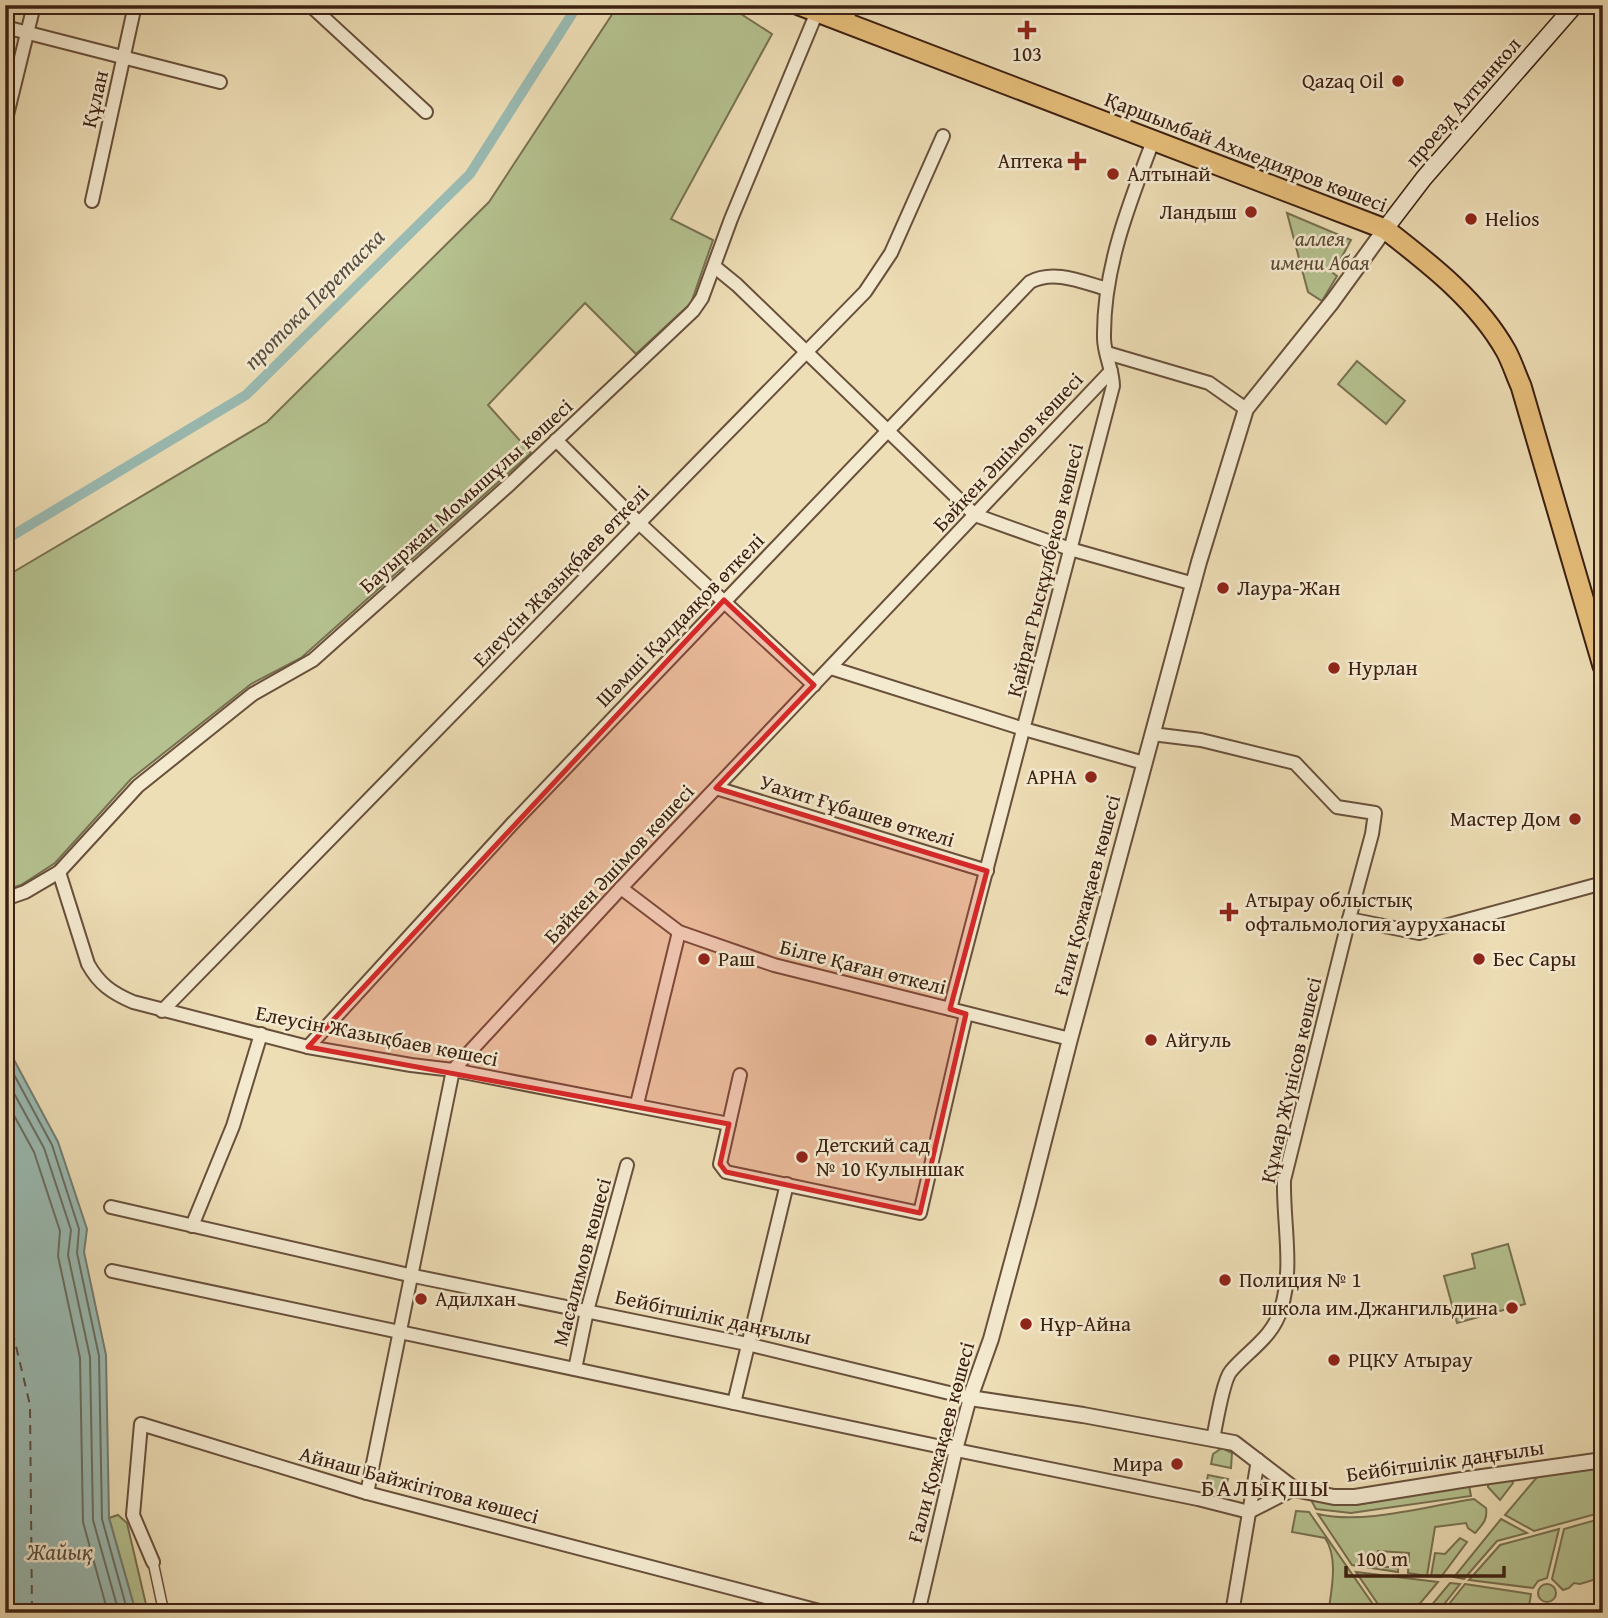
<svg xmlns="http://www.w3.org/2000/svg" width="1608" height="1618" viewBox="0 0 1608 1618" font-family="'Gentium Book Plus',serif">
<style>
.green{fill:#b5c290;stroke:#787151;stroke-width:2}
.water{fill:#9abbb3;stroke:#747d73;stroke-width:2}
.lines{fill:none;stroke-linecap:round;stroke-linejoin:round}
.shore{stroke:#6b6e62;stroke-width:2}
.canal{stroke:#9abbb3;stroke-width:10}
.ferry{stroke:#584e42;stroke-width:2;stroke-dasharray:9 7;stroke-linecap:butt}
.pedestrian-casing{stroke:#68503b;stroke-width:12}
.minor-casing{stroke:#68503b;stroke-width:16}
.tertiary-casing{stroke:#68503b;stroke-width:18}
.secondary-casing{stroke:#3c2012;stroke-width:19}
.primary-casing{stroke:#3c2012;stroke-width:23}
.pedestrian{stroke:#f4ead0;stroke-width:9}
.minor{stroke:#f4ead0;stroke-width:12}
.tertiary{stroke:#f4ead0;stroke-width:14}
.secondary{stroke:#f4ead0;stroke-width:16}
.primary{stroke:#e7bf7b;stroke-width:19}
.marked{fill:#d62828;fill-opacity:0.2;stroke:#d62828;stroke-width:5;stroke-linejoin:round}
.poi-dot{fill:#8f2418;stroke:#f4ead0;stroke-width:2.5}
.labels{text-anchor:middle;stroke-width:5;stroke-linejoin:round;paint-order:stroke}
.poi-label{font-size:21px;fill:#3c2012;stroke:#f4ead0;text-anchor:start}
.street-label{font-size:21px;fill:#3c2012;stroke:#f4ead0}
.park-label{font-size:21px;font-style:italic;fill:#5a4832;stroke:#f4ead0}
.water-label{font-size:23px;font-style:italic;fill:#584e42;stroke:#f4ead0}
.quarter-label{font-size:24px;letter-spacing:2px;fill:#3c2012;stroke:#f4ead0}
</style>
<rect width="100%" height="100%" fill="#eedeb6"/>
<filter id="stains"><feTurbulence type="fractalNoise" baseFrequency=".00286" numOctaves="4"/><feColorMatrix values="0 0 0 0 .2 0 0 0 0 .09 0 0 0 0 .02 0 0 0 .5 -.17"/></filter>
<radialGradient id="worn" r=".72"><stop offset=".6" stop-color="#630" stop-opacity="0"/><stop offset="1" stop-color="#630" stop-opacity=".3"/></radialGradient>
<g class="green">
<path d="M616,5H727L772,34L671,219L713,240L691,303L636,354L585,303L488,405L531,453L301,658L251,684L131,779L55,863L21,885L5,890V577L267,422L489,202L611,16Z"/>
<path d="M1287,213L1351,240L1333,273L1337,276L1322,301L1308,292Z"/>
<path d="M1357,361L1405,401L1386,424L1338,384Z"/>
<path d="M1508,1244L1525,1304L1457,1323L1444,1276L1475,1268L1472,1254Z"/>
<path d="M1222,1448L1232,1453L1231,1468L1211,1464L1213,1454Z"/>
<path d="M1603,1466V1512L1534,1531L1505,1515L1538,1476Z"/>
<path d="M1208,1475L1228,1479L1223,1493L1218,1495L1209,1490L1206,1485Z"/>
<path d="M1512,1479L1513,1483L1500,1500L1488,1487V1483Z"/>
<path d="M1469,1485L1471,1496L1351,1513L1316,1509L1311,1500L1356,1505Z"/>
<path d="M1474,1499L1486,1508C1488,1520 1482,1525 1475,1533L1468,1528L1466,1523L1435,1527L1427,1576L1408,1573L1409,1553L1378,1551L1377,1566L1398,1568V1572L1352,1565L1318,1514C1363,1525 1427,1506 1474,1499Z"/>
<path d="M1296,1511L1309,1512L1379,1613H1351L1329,1608C1332,1587 1338,1557 1325,1538L1292,1532Z"/>
<path d="M118,1515L127,1523L148,1613H136L109,1518Z"/>
<path d="M1603,1518V1577L1580,1584L1574,1583L1569,1588L1563,1590L1552,1579L1564,1529Z"/>
<path d="M1501,1519L1527,1533L1497,1541L1464,1579L1454,1577Z"/>
<path d="M1559,1529L1547,1578L1538,1581L1533,1588L1469,1580L1500,1545Z"/>
<path d="M1460,1538L1467,1542L1441,1577L1431,1576L1435,1553L1445,1554Z"/>
<path d="M1356,1572L1438,1582L1412,1613H1384Z"/>
<path d="M1450,1583L1460,1584L1437,1613H1425Z"/>
<path d="M1465,1584L1531,1594L1528,1613H1442Z"/>
<circle cx="1547" cy="1593" r="9"/>
</g>
<path class="water" d="M5,1043L58,1142L87,1229L84,1252L106,1355L109,1518L136,1613H5Z"/>
<g class="lines">
<g class="shore">
<path d="M5,1058L52,1145L79,1229L77,1253L99,1356L102,1519L128,1613"/>
<path d="M5,1077L44,1148L71,1230L68,1255L90,1357L93,1520L119,1613"/>
<path d="M5,1099L34,1152L60,1231L58,1256L80,1358L83,1522L108,1613"/>
</g>
<path class="canal" d="M5,540L246,395L470,174L572,14V5"/>
<path class="ferry" d="M5,1300L30,1405L32,1613"/>
<g class="pedestrian-casing">
<path id="pedestrian" d="M153,1562L164,1613"/>
</g>
<g class="minor-casing">
<g id="minor">
<path d="M310,5L426,112"/>
<path d="M845,23L852,5"/>
<path d="M5,27L220,82"/>
<path d="M5,123L34,5"/>
<path d="M92,201L135,5"/>
<path d="M715,267L737,285L975,515L1070,549L1194,584"/>
<path d="M1107,353L1209,383L1246,409"/>
<path d="M556,440L639,523L814,685"/>
<path d="M831,668L1024,729L1144,763"/>
<path d="M1152,734L1201,740L1295,763L1337,807L1375,813L1372,834L1349,919L1419,933L1603,883"/>
<path d="M716,788L987,871"/>
<path d="M59,872L88,964C99,984 112,993 133,1002L308,1047L411,1065L453,1070L729,1124"/>
<path d="M621,888L679,932L774,965L1070,1039"/>
<path d="M5,899L25,892L59,872L138,786L253,694L313,660L510,484L693,311L702,298L731,219L817,12"/>
<path d="M950,1009L1113,386C1113,370 1104,354 1104,338C1103,269 1129,204 1153,141"/>
<path d="M162,1011L865,292L891,253L943,136"/>
<path d="M308,1047L513,823L1030,282C1054,269 1082,282 1107,289"/>
<path d="M740,1075L720,1164L726,1172L920,1213L966,1014"/>
<path d="M637,1104L679,932"/>
<path d="M111,1207L409,1275L747,1344L970,1398L956,1450L918,1613"/>
<path d="M192,1226L233,1126L261,1034"/>
<path d="M112,1271L956,1450L1198,1499L1249,1512L1294,1489"/>
<path d="M575,1369L587,1311L627,1165"/>
<path d="M734,1403L787,1184"/>
<path d="M1213,1439C1216,1425 1223,1380 1231,1371C1249,1350 1273,1337 1281,1309C1294,1267 1283,1223 1284,1180L1349,919"/>
<path d="M367,1493L453,1070L621,888L1111,371"/>
<path d="M153,1562L133,1515L141,1424L367,1493L827,1613"/>
<path d="M1232,1613L1258,1460"/>
</g>
</g>
<g class="tertiary-casing">
<path id="tertiary" d="M1385,229L1332,302L1246,409L1199,562L1070,1039L1028,1203L991,1339L970,1398L1083,1415L1234,1443L1294,1489L1334,1497H1355L1468,1479L1603,1460"/>
</g>
<g class="secondary-casing">
<path id="secondary" d="M1385,229L1424,178L1575,5"/>
</g>
<g class="primary-casing">
<path id="primary" d="M799,5L1385,229C1430,264 1478,301 1506,351C1512,362 1516,375 1521,386L1603,666"/>
</g>
<use href="#pedestrian" class="pedestrian"/>
<use href="#minor" class="minor"/>
<use href="#tertiary" class="tertiary"/>
<use href="#secondary" class="secondary"/>
<use href="#primary" class="primary"/>
</g>
<path class="marked" d="M724,600L814,685L716,788L987,871L950,1009L966,1014L920,1213L726,1172L720,1164L729,1124L308,1047Z"/>
<g class="poi-dot">
<path d="M1023.5 19.5h7v7h7v7h-7v7h-7v-7h-7v-7h7z"/>
<circle cx="1398" cy="81" r="7"/>
<path d="M1073.5 150.5h7v7h7v7h-7v7h-7v-7h-7v-7h7z"/>
<circle cx="1113" cy="174" r="7"/>
<circle cx="1251" cy="212" r="7"/>
<circle cx="1471" cy="219" r="7"/>
<circle cx="1223" cy="588" r="7"/>
<circle cx="1334" cy="668" r="7"/>
<circle cx="1091" cy="777" r="7"/>
<circle cx="1575" cy="819" r="7"/>
<path d="M1225.5 901.5h7v7h7v7h-7v7h-7v-7h-7v-7h7z"/>
<circle cx="704" cy="959" r="7"/>
<circle cx="1479" cy="959" r="7"/>
<circle cx="1151" cy="1040" r="7"/>
<circle cx="802" cy="1157" r="7"/>
<circle cx="1225" cy="1280" r="7"/>
<circle cx="421" cy="1299" r="7"/>
<circle cx="1512" cy="1308" r="7"/>
<circle cx="1026" cy="1324" r="7"/>
<circle cx="1334" cy="1360" r="7"/>
<circle cx="1177" cy="1464" r="7"/>
</g>
<g class="labels">
<g class="poi-label">
<text x="1027" y="61" text-anchor="middle">103</text>
<text x="1384" y="88" text-anchor="end">Qazaq Oil</text>
<text x="1063" y="168" text-anchor="end">Аптека</text>
<text x="1127" y="181">Алтынай</text>
<text x="1237" y="219" text-anchor="end">Ландыш</text>
<text x="1485" y="226">Helios</text>
<text x="1237" y="595">Лаура-Жан</text>
<text x="1348" y="675">Нурлан</text>
<text x="1077" y="784" text-anchor="end">АРНА</text>
<text x="1561" y="826" text-anchor="end">Мастер Дом</text>
<text x="1245" y="907">Атырау облыстық<tspan x="1245" dy="24">офтальмология ауруханасы</tspan></text>
<text x="718" y="966">Раш</text>
<text x="1493" y="966">Бес Сары</text>
<text x="1165" y="1047">Айгуль</text>
<text x="816" y="1152">Детский сад<tspan x="816" dy="24">№ 10 Кулыншак</tspan></text>
<text x="1239" y="1287">Полиция № 1</text>
<text x="435" y="1306">Адилхан</text>
<text x="1498" y="1315" text-anchor="end">школа им.Джангильдина</text>
<text x="1040" y="1331">Нұр-Айна</text>
<text x="1348" y="1367">РЦКУ Атырау</text>
<text x="1163" y="1471" text-anchor="end">Мира</text>
</g>
<g class="street-label">
<text transform="translate(95 99) rotate(-77)" y="7">Құлан</text>
<text transform="translate(1463 102) rotate(-49)" y="7">проезд Алтынкол</text>
<text transform="translate(1246 152) rotate(21)" y="7">Қаршымбай Ахмедияров көшесі</text>
<text transform="translate(1008 452) rotate(-47)" y="7">Бәйкен Әшімов көшесі</text>
<text transform="translate(466 496) rotate(-42)" y="7">Бауыржан Момышұлы көшесі</text>
<text transform="translate(1045 570) rotate(-76)" y="7">Қайрат Рысқұлбеков көшесі</text>
<text transform="translate(561 576) rotate(-46)" y="7">Елеусін Жазықбаев өткелі</text>
<text transform="translate(680 620) rotate(-46)" y="7">Шәмші Қалдаяқов өткелі</text>
<text transform="translate(857 811) rotate(17)" y="7">Уахит Ғұбашев өткелі</text>
<text transform="translate(619 864) rotate(-47)" y="7">Бәйкен Әшімов көшесі</text>
<text transform="translate(1087 895) rotate(-75)" y="7">Ғали Қожақаев көшесі</text>
<text transform="translate(863 967) rotate(14)" y="7">Білге Қаған өткелі</text>
<text transform="translate(377 1036) rotate(11)" y="7">Елеусін Жазықбаев көшесі</text>
<text transform="translate(1291 1080) rotate(-77)" y="7">Құмар Жүнісов көшесі</text>
<text transform="translate(582 1262) rotate(-75)" y="7">Масалимов көшесі</text>
<text transform="translate(713 1317) rotate(12)" y="7">Бейбітшілік даңғылы</text>
<text transform="translate(941 1442) rotate(-75)" y="7">Ғали Қожақаев көшесі</text>
<text transform="translate(1445 1461) rotate(-8)" y="7">Бейбітшілік даңғылы</text>
<text transform="translate(419 1485) rotate(15)" y="7">Айнаш Байжігітова көшесі</text>
</g>
<g class="park-label">
<text x="1320" y="246">аллея<tspan x="1320" dy="24">имени Абая</tspan></text>
</g>
<g class="water-label">
<text transform="translate(314 299) rotate(-45)" y="8">протока Перетаска</text>
<text x="60" y="1560">Жайық</text>
</g>
<g class="quarter-label">
<text x="1266" y="1496">БАЛЫҚШЫ</text>
</g>
</g>
<rect width="1608" height="1618" fill="none" stroke="#eedeb6" stroke-width="28"/>
<rect x="7" y="7" width="1594" height="1604" fill="none" stroke="#3c2012" stroke-width="3.5"/>
<rect x="14" y="14" width="1580" height="1590" fill="none" stroke="#3c2012" stroke-width="2"/>
<path d="M1346 1566v10h158v-10" fill="none" stroke="#3c2012" stroke-width="3.5"/>
<text x="1356" y="1566" font-size="21" fill="#3c2012" stroke="#f4ead0" stroke-width="5" paint-order="stroke">100 m</text>
<rect width="100%" height="100%" filter="url(#stains)"/>
<rect width="100%" height="100%" fill="url(#worn)"/>
</svg>
